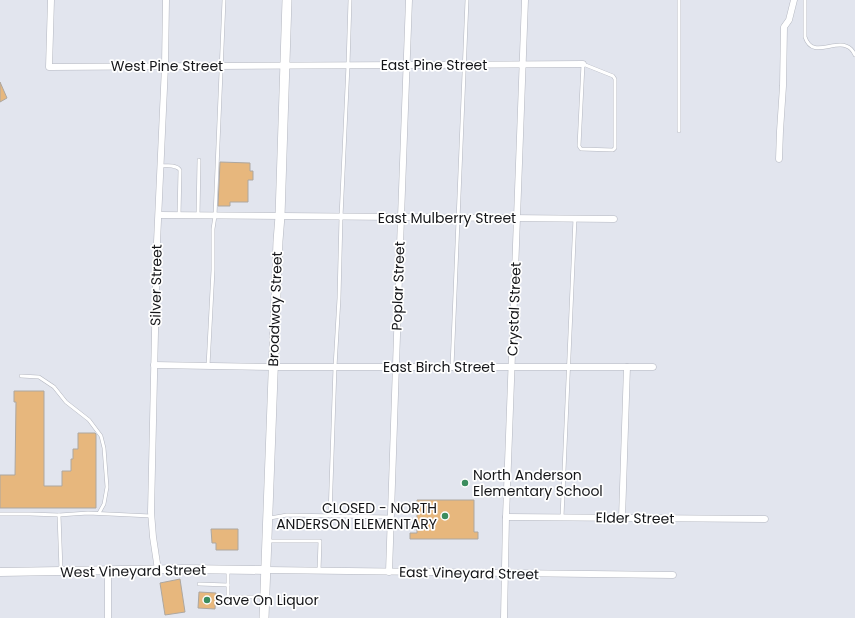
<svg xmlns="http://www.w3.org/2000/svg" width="855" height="618" viewBox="0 0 855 618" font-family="Poppins,sans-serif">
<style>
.building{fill:#e7b77d;stroke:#ada7a0}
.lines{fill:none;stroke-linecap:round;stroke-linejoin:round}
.service-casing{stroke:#b4b7c0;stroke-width:4}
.minor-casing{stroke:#b4b7c0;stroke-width:7}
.tertiary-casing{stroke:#b4b7c0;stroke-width:9}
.secondary-casing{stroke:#b4b7c0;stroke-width:10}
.service{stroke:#fff;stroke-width:3}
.minor{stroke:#fff;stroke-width:6}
.tertiary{stroke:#fff;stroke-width:8}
.secondary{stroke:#fff;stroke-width:9}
.poi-dot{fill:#3c8d5e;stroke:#fff;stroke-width:1.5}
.labels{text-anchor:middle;stroke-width:3.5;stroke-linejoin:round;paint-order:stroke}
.street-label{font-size:14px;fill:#141518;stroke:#fff}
.poi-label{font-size:14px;fill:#141518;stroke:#fff;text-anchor:start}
</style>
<rect width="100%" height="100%" fill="#e2e5ee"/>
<g class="building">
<path d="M0,82L7,98L0,102Z"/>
<path d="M220,162L250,163V171H253V180H248V202H230V206H218Z"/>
<path d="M14,391H44V486H62V471H71V459H73V449H78V433H95L96,434V508H0V475H15L16,402H14Z"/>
<path d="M417,500H474V532H478V539H410V533H417Z"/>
<path d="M211,529H238V550H216V543H212Z"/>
<path d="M180,579L185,612L165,615L160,583Z"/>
<path d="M199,592L216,593L215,609L198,608Z"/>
</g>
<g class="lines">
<g class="service-casing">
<g id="service">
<path d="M805,0V37C813,61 837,36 851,49C853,51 854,53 855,55"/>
<path d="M583,64L613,76L615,79V148L613,150L581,149L579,146Z"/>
<path d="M679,131V0"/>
<path d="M160,166C166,166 176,164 180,170L179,215"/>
<path d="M198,216L199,160"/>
<path d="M208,366L213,270V229L215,216L224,0"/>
<path d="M452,367L467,0"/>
<path d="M21,376L39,377L54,387L66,402L89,420L101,436L104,448L107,487L104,504L99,513"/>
<path d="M0,514H30L59,515"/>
<path d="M330,516L335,367L339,298L341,217L348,65L350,0"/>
<path d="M562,517L575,218"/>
<path d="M270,518L287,515L390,517"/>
<path d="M269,541H320L319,571"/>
<path d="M61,570L59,515L88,513L151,516"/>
<path d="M228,571V597H263"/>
<path d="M199,584L228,585"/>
</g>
</g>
<g class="minor-casing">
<g id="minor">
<path d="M51,0L49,67L583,64"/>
<path d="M779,159L780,131L783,86L784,27L789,20L794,0"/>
<path d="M159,215L614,219"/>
<path d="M154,365L273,367H653"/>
<path d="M506,517L765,519"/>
<path d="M622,518L627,367"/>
<path d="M158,570L153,537L151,512L157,242L165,66L166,0"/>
<path d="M266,570L673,575"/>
<path d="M389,572L401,217L409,0"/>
<path d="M108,618V571"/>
<path d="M504,618L506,517L525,0"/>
</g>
</g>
<g class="tertiary-casing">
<path id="tertiary" d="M0,572L183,569L266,570"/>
</g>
<g class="secondary-casing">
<path id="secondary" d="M264,618L278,241L280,216L287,0"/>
</g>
<use href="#service" class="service"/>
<use href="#minor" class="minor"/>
<use href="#tertiary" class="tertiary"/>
<use href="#secondary" class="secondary"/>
</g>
<g class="poi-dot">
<circle cx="465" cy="483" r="4"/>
<circle cx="445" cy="516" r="4"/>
<circle cx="207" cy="600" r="4"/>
</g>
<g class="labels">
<g class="street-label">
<text x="434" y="70">East Pine Street</text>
<text x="167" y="71">West Pine Street</text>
<text x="447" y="223">East Mulberry Street</text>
<text transform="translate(156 285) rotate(-89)" y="5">Silver Street</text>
<text transform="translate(398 286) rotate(-88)" y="5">Poplar Street</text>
<text transform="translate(275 309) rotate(-88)" y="5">Broadway Street</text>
<text transform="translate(514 309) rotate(-88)" y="5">Crystal Street</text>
<text x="439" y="372">East Birch Street</text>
<text transform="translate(635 518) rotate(1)" y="5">Elder Street</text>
<text transform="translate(133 571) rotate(-1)" y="5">West Vineyard Street</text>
<text transform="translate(469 573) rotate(1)" y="5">East Vineyard Street</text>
</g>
<g class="poi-label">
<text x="473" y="480">North Anderson<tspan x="473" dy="16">Elementary School</tspan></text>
<text x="437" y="513" text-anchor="end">CLOSED - NORTH<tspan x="437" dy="16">ANDERSON ELEMENTARY</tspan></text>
<text x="215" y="605">Save On Liquor</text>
</g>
</g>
</svg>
